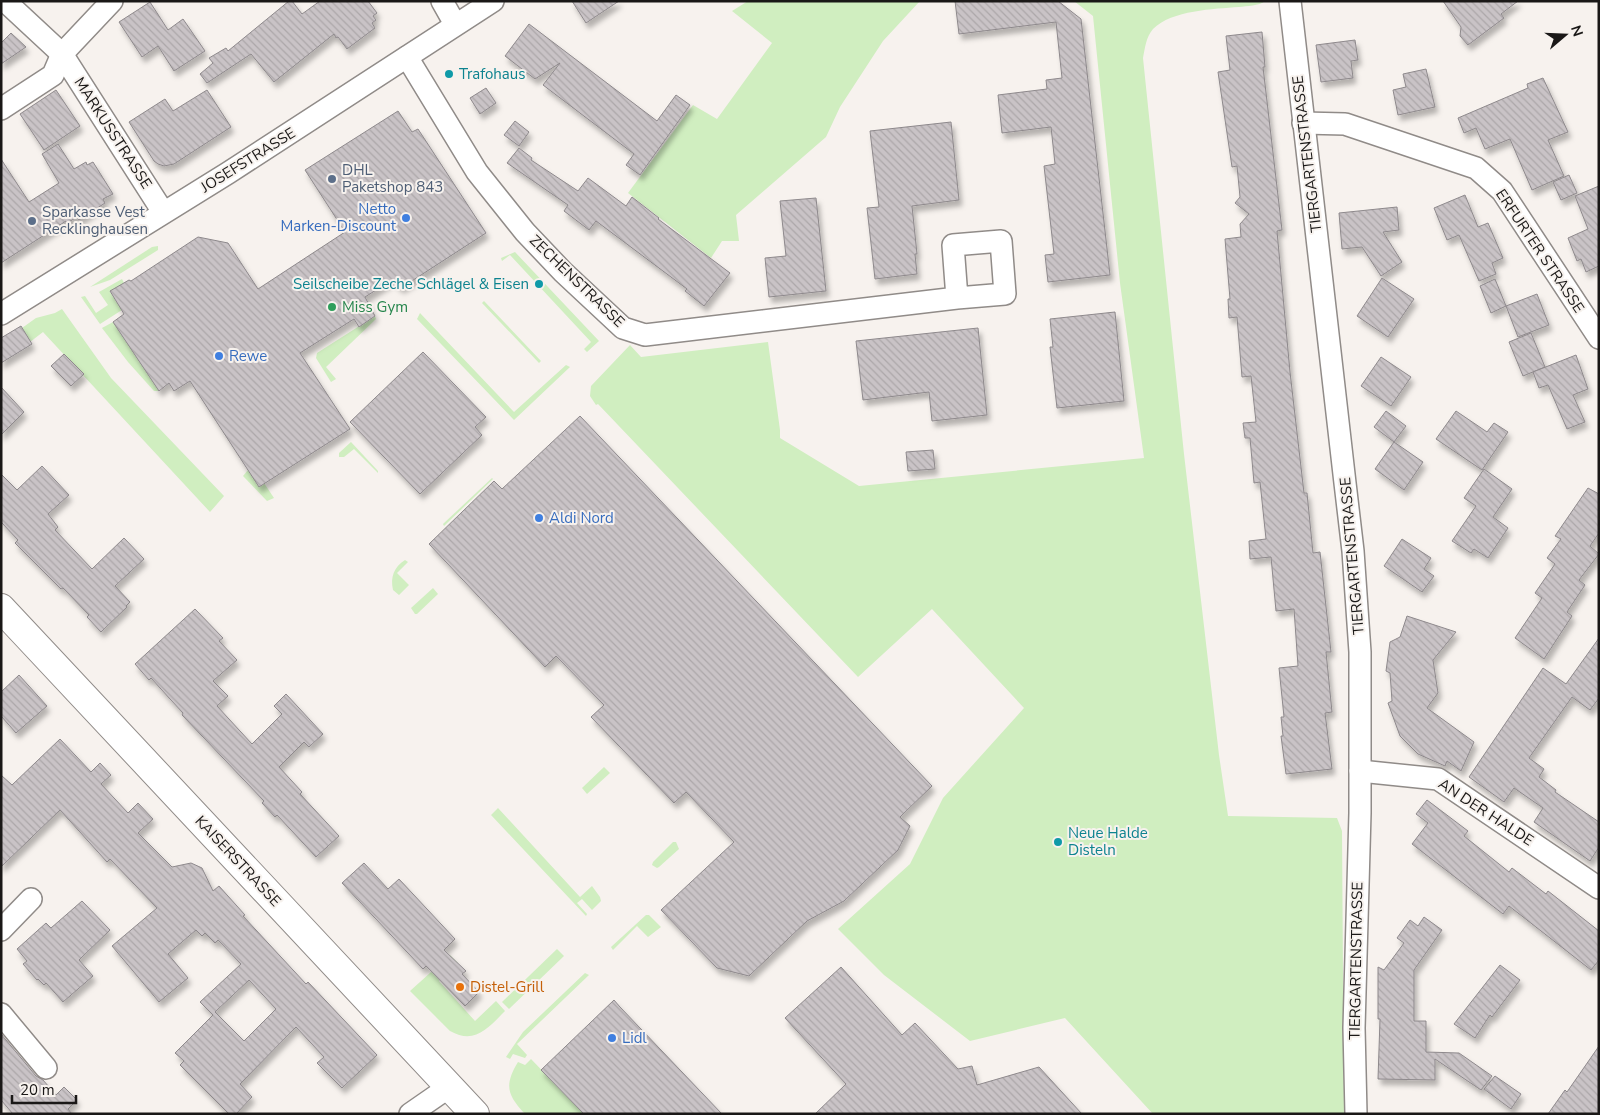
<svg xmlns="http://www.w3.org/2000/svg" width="1600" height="1115" viewBox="0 0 1600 1115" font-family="'Nunito Sans',sans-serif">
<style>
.green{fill:#d0eec0}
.building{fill:url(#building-back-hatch);stroke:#8e898c;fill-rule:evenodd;filter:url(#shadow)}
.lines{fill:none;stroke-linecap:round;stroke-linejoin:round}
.minor-casing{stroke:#908b88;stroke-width:24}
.secondary-casing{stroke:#908b88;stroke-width:30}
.minor{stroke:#fff;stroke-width:21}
.secondary{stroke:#fff;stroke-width:28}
.culture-dot{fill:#0f9aa8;stroke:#f7f2ee;stroke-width:2}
.service-dot{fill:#5c6f8a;stroke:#f7f2ee;stroke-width:2}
.shop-dot{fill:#3f7fe0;stroke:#f7f2ee;stroke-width:2}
.leisure-dot{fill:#2e9e5b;stroke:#f7f2ee;stroke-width:2}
.food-dot{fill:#e8710a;stroke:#f7f2ee;stroke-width:2}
.labels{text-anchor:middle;stroke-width:4;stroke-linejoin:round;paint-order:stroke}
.culture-label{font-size:15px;fill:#0d838f;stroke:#f7f2ee;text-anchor:start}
.street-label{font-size:15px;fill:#1a1817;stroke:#f7f2ee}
.service-label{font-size:15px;fill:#4e5e75;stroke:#f7f2ee;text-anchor:start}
.shop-label{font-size:15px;fill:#366cbe;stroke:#f7f2ee;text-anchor:start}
.leisure-label{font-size:15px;fill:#27864d;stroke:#f7f2ee;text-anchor:start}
.food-label{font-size:15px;fill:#c56008;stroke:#f7f2ee;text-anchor:start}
</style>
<defs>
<pattern id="building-back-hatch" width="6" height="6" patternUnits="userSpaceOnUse" patternTransform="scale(1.25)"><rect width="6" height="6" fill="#c9c3c6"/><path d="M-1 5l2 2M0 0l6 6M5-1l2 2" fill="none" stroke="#aca7a9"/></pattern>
<filter id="shadow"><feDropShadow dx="3" dy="5.5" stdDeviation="2.5" flood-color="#0004"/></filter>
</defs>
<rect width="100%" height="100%" fill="#f7f2ee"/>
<g class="green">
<path d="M748,1H920L883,41L840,107L826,137L736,215L739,241H722L711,258L628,193L693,105L717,119L772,43L732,11Z"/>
<path d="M1074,1H1265C1259,6 1247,6 1239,7C1214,9 1172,10 1153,29C1146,37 1145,48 1143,58L1184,454L1219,755L1228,816L1337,818L1342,831L1344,1114H1153L1065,1018L970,1041L884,975L838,929L910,864L943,798L1024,708L932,609L858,677L598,404L596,405L590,396L591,386L630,345L641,357L768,342L780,430V438L859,486L1144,458L1120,283L1093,16Z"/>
<path d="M158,246V250L110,280L90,287L152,247Z"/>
<path d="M515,252L599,341L587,352L584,349L591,342L510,255L502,261L501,258Z"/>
<path d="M122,279L124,283L110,292L122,310L100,324L81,297L85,296L96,313L108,305L99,292Z"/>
<path d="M484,301L541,361L539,363L482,303Z"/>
<path d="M62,309L111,378L224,496L210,512L43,332L30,342L22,328L36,318L55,313Z"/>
<path d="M420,313L514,412L566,365L570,367L514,420L417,319Z"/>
<path d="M375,316L376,319L326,367L336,379L331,382L316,358L317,353Z"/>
<path d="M113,322L159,391H154L128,362L102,328Z"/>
<path d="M351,442L378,471V473L354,449L344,457H339V453Z"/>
<path d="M248,470L264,483L274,498L267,501L243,476Z"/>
<path d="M492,478L493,479L444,526L443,524Z"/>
<path d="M405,560L408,562L397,573L409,585L399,595L393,590C390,577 394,567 405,560Z"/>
<path d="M433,588L438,594L417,614H415L411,608Z"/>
<path d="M604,767L610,773L587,794L582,788Z"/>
<path d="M498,808L580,897L592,886L600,897L601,901L592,910L582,899L577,903L587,914L586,916L491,815Z"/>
<path d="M673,842H676L679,849L659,867L657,868L652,865L653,862Z"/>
<path d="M646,915H649L661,927L648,937L637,926L613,950L611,947Z"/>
<path d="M557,949L564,956L509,1009L502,1002Z"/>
<path d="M450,955L458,963L439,981L475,1021L496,1001L505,1011C488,1028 475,1045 450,1031L410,991Z"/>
<path d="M585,973L589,975L517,1044L527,1055L525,1058L513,1054L510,1059L506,1057L523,1032Z"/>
<path d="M531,1059L584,1114H525C507,1095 504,1085 518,1062L525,1065Z"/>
</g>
<g class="building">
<path d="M289,1H292L302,14L320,1H368L377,13L373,16L376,20L372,23L375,28L347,49L338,37L336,38L334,34L274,82L251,54L207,83L200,74L213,63L209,58L226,48L228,51Z"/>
<path d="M572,1H619L586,23Z"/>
<path d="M955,1H1058L1081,19L1110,275L1048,282L1045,255L1054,254L1044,166L1055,164L1051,127L1002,133L998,95L1047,89L1046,80L1062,78L1056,22L959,34Z"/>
<path d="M1443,1H1518L1501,14L1504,18L1468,45L1460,36L1461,27Z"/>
<path d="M150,2L168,30L183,19L205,51L174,71L158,46L142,57L119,22Z"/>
<path d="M529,24L657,121L676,95L690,105L640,175L626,165L634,154L543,85L560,63L535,79L505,56Z"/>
<path d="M1262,32L1265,67H1263L1282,230L1277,231L1290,372L1304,493H1307L1313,553L1320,552L1331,652H1326L1332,712L1325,713L1332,769L1286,774L1281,736H1283L1281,717H1284L1279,668L1298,666L1294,609L1276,611L1271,557L1250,559L1249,541L1266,539L1260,482L1254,483L1250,438H1245L1243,423L1256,422L1251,376L1242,377L1237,317L1229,318L1228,299H1230L1225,239L1241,237L1240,224L1249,214L1235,203L1240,197L1237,166L1232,167L1218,72L1230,70L1226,36Z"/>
<path d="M11,33L26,47L1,64V43Z"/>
<path d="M1355,40L1358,60L1351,61L1353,78L1321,82L1316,45Z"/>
<path d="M1426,69L1435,107L1398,115L1393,90L1406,87L1403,74Z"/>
<path d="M1543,78L1568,132L1548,140L1564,176L1532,190L1510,139L1485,149L1476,128L1464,133L1458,118L1528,88L1527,84Z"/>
<path d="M486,88L496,103L480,114L470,98Z"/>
<path d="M56,90L80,126L44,150L20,114Z"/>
<path d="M207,90L231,127L174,164L164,166L158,164L154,161L129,122L165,99L173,111Z"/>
<path d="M398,111L412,132L418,129L486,233L401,288L392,280L365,297L375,316L359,327L354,319L300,353L350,429L259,487L190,381L174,391L169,383L159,391L113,322L124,314L110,291L129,280L131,281L198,237L228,243L258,289L345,232L305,170Z"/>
<path d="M515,121L529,132L519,146L504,135Z"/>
<path d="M951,122L959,200L912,206L917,254H915L917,274L875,279L867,208L879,207L870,131Z"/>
<path d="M58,144L74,169L86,162L87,165L93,162L113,194L103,199L105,203L79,220L77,217L67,223L66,221L1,263V159L29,202L59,183L42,154Z"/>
<path d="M519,148L532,158L531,160L578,191L588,178L626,206L632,197L659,218L658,219L730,273L704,306L685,291L687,289L596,221L589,230L564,211L568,205L507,163Z"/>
<path d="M1569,175L1577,193L1561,200L1553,182Z"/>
<path d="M1599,186V266L1586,272L1581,259L1577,261L1568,238L1588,229L1575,196Z"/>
<path d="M1465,195L1478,227L1488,223L1503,258L1492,263L1496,274L1479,281L1459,235L1447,240L1434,208Z"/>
<path d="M816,198L826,291L769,297L765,258L786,256L780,201Z"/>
<path d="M1397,207L1399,230L1383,232L1402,262L1381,276L1362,247L1342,249L1339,213Z"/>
<path d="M1382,278L1414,299L1388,337L1357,316Z"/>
<path d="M1495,279L1506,306L1491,313L1480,286Z"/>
<path d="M1537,294L1549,325L1518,337L1506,306Z"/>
<path d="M1115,312L1124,401L1057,408L1050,347H1053L1050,319Z"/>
<path d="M21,326L32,344L1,363V338Z"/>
<path d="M978,328L987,415L932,421L929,392L863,400L856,341Z"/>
<path d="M1531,333L1545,367L1523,376L1509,342Z"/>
<path d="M423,352L486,417L475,427L482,435L420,494L350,422Z"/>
<path d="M64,354L84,374L71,386L51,366Z"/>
<path d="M1576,355L1588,389L1573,395L1585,422L1567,429L1548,385L1539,388L1533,372Z"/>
<path d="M1381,357L1411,377L1391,406L1361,386Z"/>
<path d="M1,387L24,412L1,435Z"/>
<path d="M1386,411L1406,426L1394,442L1374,427Z"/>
<path d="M1456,411L1487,432L1494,423L1508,432L1482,470L1436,439Z"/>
<path d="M580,416L932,786L900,817L910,826L898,850L844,901L807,921L749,976L717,968L661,910L734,842L686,792L674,803L591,717L604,705L556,656L545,667L429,544L494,481L502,489Z"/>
<path d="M1394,442L1423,462L1404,490L1375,469Z"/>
<path d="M933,450L935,469L908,471L906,452Z"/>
<path d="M42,466L69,495L48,514L58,527L55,530L92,569L124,538L144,559L115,586L130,602L126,606L127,607L101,632L87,617L89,615L63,588L61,589L15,543L18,540L1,522V474L17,490Z"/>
<path d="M1484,469L1512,489L1493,517L1508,528L1488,558L1474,549L1471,553L1452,541L1476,506L1464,498Z"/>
<path d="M1588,488L1599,494V533L1590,546L1599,554L1579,580L1585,585L1567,612L1572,616L1544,659L1515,638L1542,598L1535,593L1555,564L1547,558L1561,539L1555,536Z"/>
<path d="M1402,539L1431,558L1424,569L1434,576L1422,592L1384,566Z"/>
<path d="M195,609L223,638L219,641L237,660L213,681L228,696L217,706L252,744L282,714L274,706L286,694L323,734L309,747L304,742L279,767L302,792L300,794L339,836L316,857L277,815L275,817L262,803L264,801L182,715L183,713L170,699L151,678L149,680L135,664Z"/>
<path d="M1407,616L1456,632L1433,660L1438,693L1427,708L1474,742L1461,771L1447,761L1445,766L1418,754L1400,736L1388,703L1392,701L1390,673L1386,671L1390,642L1400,637Z"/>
<path d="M1599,638V698L1590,710L1572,697L1529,758L1544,769L1539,777L1556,790L1555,792L1599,822V847L1590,861L1534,822L1543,808L1514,788L1504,802L1469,777L1543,668L1566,684Z"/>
<path d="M19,675L47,706L16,733L1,716V692Z"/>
<path d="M60,739L91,772L100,763L111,775L101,784L128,813L138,803L153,819L138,833L172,867L191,863L202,868L213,891L219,886L245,915L243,916L306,984L308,982L377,1055L342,1088L317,1063L324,1057L296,1027L240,1084L252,1097L236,1114H229L180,1065L184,1061L175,1053L213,1015L200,1002L241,964L218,940L215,943L205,933L202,936L196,930L168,954L188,978L159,1002L112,946L157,908L110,859L107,862L60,810L1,867V775L12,785ZM249,980L276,1009L244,1041L215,1012Z"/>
<path d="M1427,800L1468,831L1464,836L1509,872L1512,868L1546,894L1548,891L1599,931V960L1591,970L1509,906L1503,914L1412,844L1428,823L1416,814Z"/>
<path d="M364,863L388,889L399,879L455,939L444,950L466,971L462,974L479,992L465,1006L426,966L423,969L342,883Z"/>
<path d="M82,901L110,930L79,960L93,976L63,1002L46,983L44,985L38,979L37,980L23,964L27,961L17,949L46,923L51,928Z"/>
<path d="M1424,917L1442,930L1414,970V1021H1426V1052L1459,1053L1492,1076L1481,1090L1435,1059V1080L1378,1079L1380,1019H1378V967L1384,970L1404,943L1397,938L1410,920L1418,926Z"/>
<path d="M1500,965L1520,980L1492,1017L1490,1015L1475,1038L1454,1024Z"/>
<path d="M841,967L902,1035L915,1023L958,1069L972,1066L977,1085L1039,1067L1082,1114H815L846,1084L785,1018Z"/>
<path d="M614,1000L620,1007L722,1114H584L541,1070Z"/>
<path d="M1,1034L36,1076L43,1080L56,1095L64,1087L77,1100L68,1109L72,1114H13L1,1100Z"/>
<path d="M1599,1046V1114H1548L1565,1090L1567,1092Z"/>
<path d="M1495,1076L1521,1094L1511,1109L1484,1089Z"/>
</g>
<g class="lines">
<g class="minor-casing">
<g id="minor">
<path d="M5,1L62,54L163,212"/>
<path d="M442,1L455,24"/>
<path d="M1290,1L1345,483L1353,551L1360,652V813L1354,1028L1356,1114"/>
<path d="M407,57L477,172L525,232L563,272L623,328L645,335L957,298L1005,294L1001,241L953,245L957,298"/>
<path d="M1,109L53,75L62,54L112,1"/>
<path d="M1303,123L1345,124L1476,168L1502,191L1599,338"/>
<path d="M1,314L228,173L493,1"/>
<path d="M1360,771L1438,779L1599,888"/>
<path d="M1,930L31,899"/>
<path d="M1,1014L46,1068"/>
<path d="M410,1114L449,1087"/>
</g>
</g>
<g class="secondary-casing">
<path id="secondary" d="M1,608L475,1114"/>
</g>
<use href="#minor" class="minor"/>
<use href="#secondary" class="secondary"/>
</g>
<g class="culture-dot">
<circle cx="449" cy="74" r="5"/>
<circle cx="539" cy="284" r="5"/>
<circle cx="1058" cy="842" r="5"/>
</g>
<g class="service-dot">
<circle cx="332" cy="179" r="5"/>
<circle cx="32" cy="221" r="5"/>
</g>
<g class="shop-dot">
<circle cx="406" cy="218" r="5"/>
<circle cx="219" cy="356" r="5"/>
<circle cx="539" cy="518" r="5"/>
<circle cx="612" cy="1038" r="5"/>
</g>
<circle class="leisure-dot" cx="332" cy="307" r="5"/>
<circle class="food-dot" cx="460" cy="987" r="5"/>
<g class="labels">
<g class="culture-label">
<text x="459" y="79">Trafohaus</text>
<text x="529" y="289" text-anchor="end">Seilscheibe Zeche Schlägel &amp; Eisen</text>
<text x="1068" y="838">Neue Halde<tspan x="1068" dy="17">Disteln</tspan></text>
</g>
<g class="street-label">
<text transform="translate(113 133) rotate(57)" y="5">MARKUSSTRASSE</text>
<text transform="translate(1307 154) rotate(-97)" y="5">TIERGARTENSTRASSE</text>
<text transform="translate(248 160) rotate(-32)" y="5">JOSEFSTRASSE</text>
<text transform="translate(1540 251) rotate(56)" y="5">ERFURTER STRASSE</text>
<text transform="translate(577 281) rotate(44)" y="5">ZECHENSTRASSE</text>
<text transform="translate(1352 556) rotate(-95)" y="5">TIERGARTENSTRASSE</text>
<text transform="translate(1486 812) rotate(33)" y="5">AN DER HALDE</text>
<text transform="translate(238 861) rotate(47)" y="5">KAISERSTRASSE</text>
<text transform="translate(1356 961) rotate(-89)" y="5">TIERGARTENSTRASSE</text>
</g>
<g class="service-label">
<text x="342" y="175">DHL<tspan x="342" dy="17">Paketshop 843</tspan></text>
<text x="42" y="217">Sparkasse Vest<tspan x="42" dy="17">Recklinghausen</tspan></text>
</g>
<g class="shop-label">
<text x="396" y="214" text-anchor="end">Netto<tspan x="396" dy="17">Marken-Discount</tspan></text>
<text x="229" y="361">Rewe</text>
<text x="549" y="523">Aldi Nord</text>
<text x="622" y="1043">Lidl</text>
</g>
<g class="leisure-label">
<text x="342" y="312">Miss Gym</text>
</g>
<g class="food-label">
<text x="470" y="992">Distel-Grill</text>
</g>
</g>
<rect width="1600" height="1115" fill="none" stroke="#1a1817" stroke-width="5"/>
<g transform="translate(1565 35) rotate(71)" stroke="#f7f2ee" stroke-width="4" paint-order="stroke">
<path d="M0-4L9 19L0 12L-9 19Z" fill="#1a1817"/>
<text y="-8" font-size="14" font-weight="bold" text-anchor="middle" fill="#1a1817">N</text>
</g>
<path d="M12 1095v8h64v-8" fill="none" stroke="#1a1817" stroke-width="2.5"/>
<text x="20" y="1095" font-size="15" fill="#1a1817" stroke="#f7f2ee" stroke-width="4" paint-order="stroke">20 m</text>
</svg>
